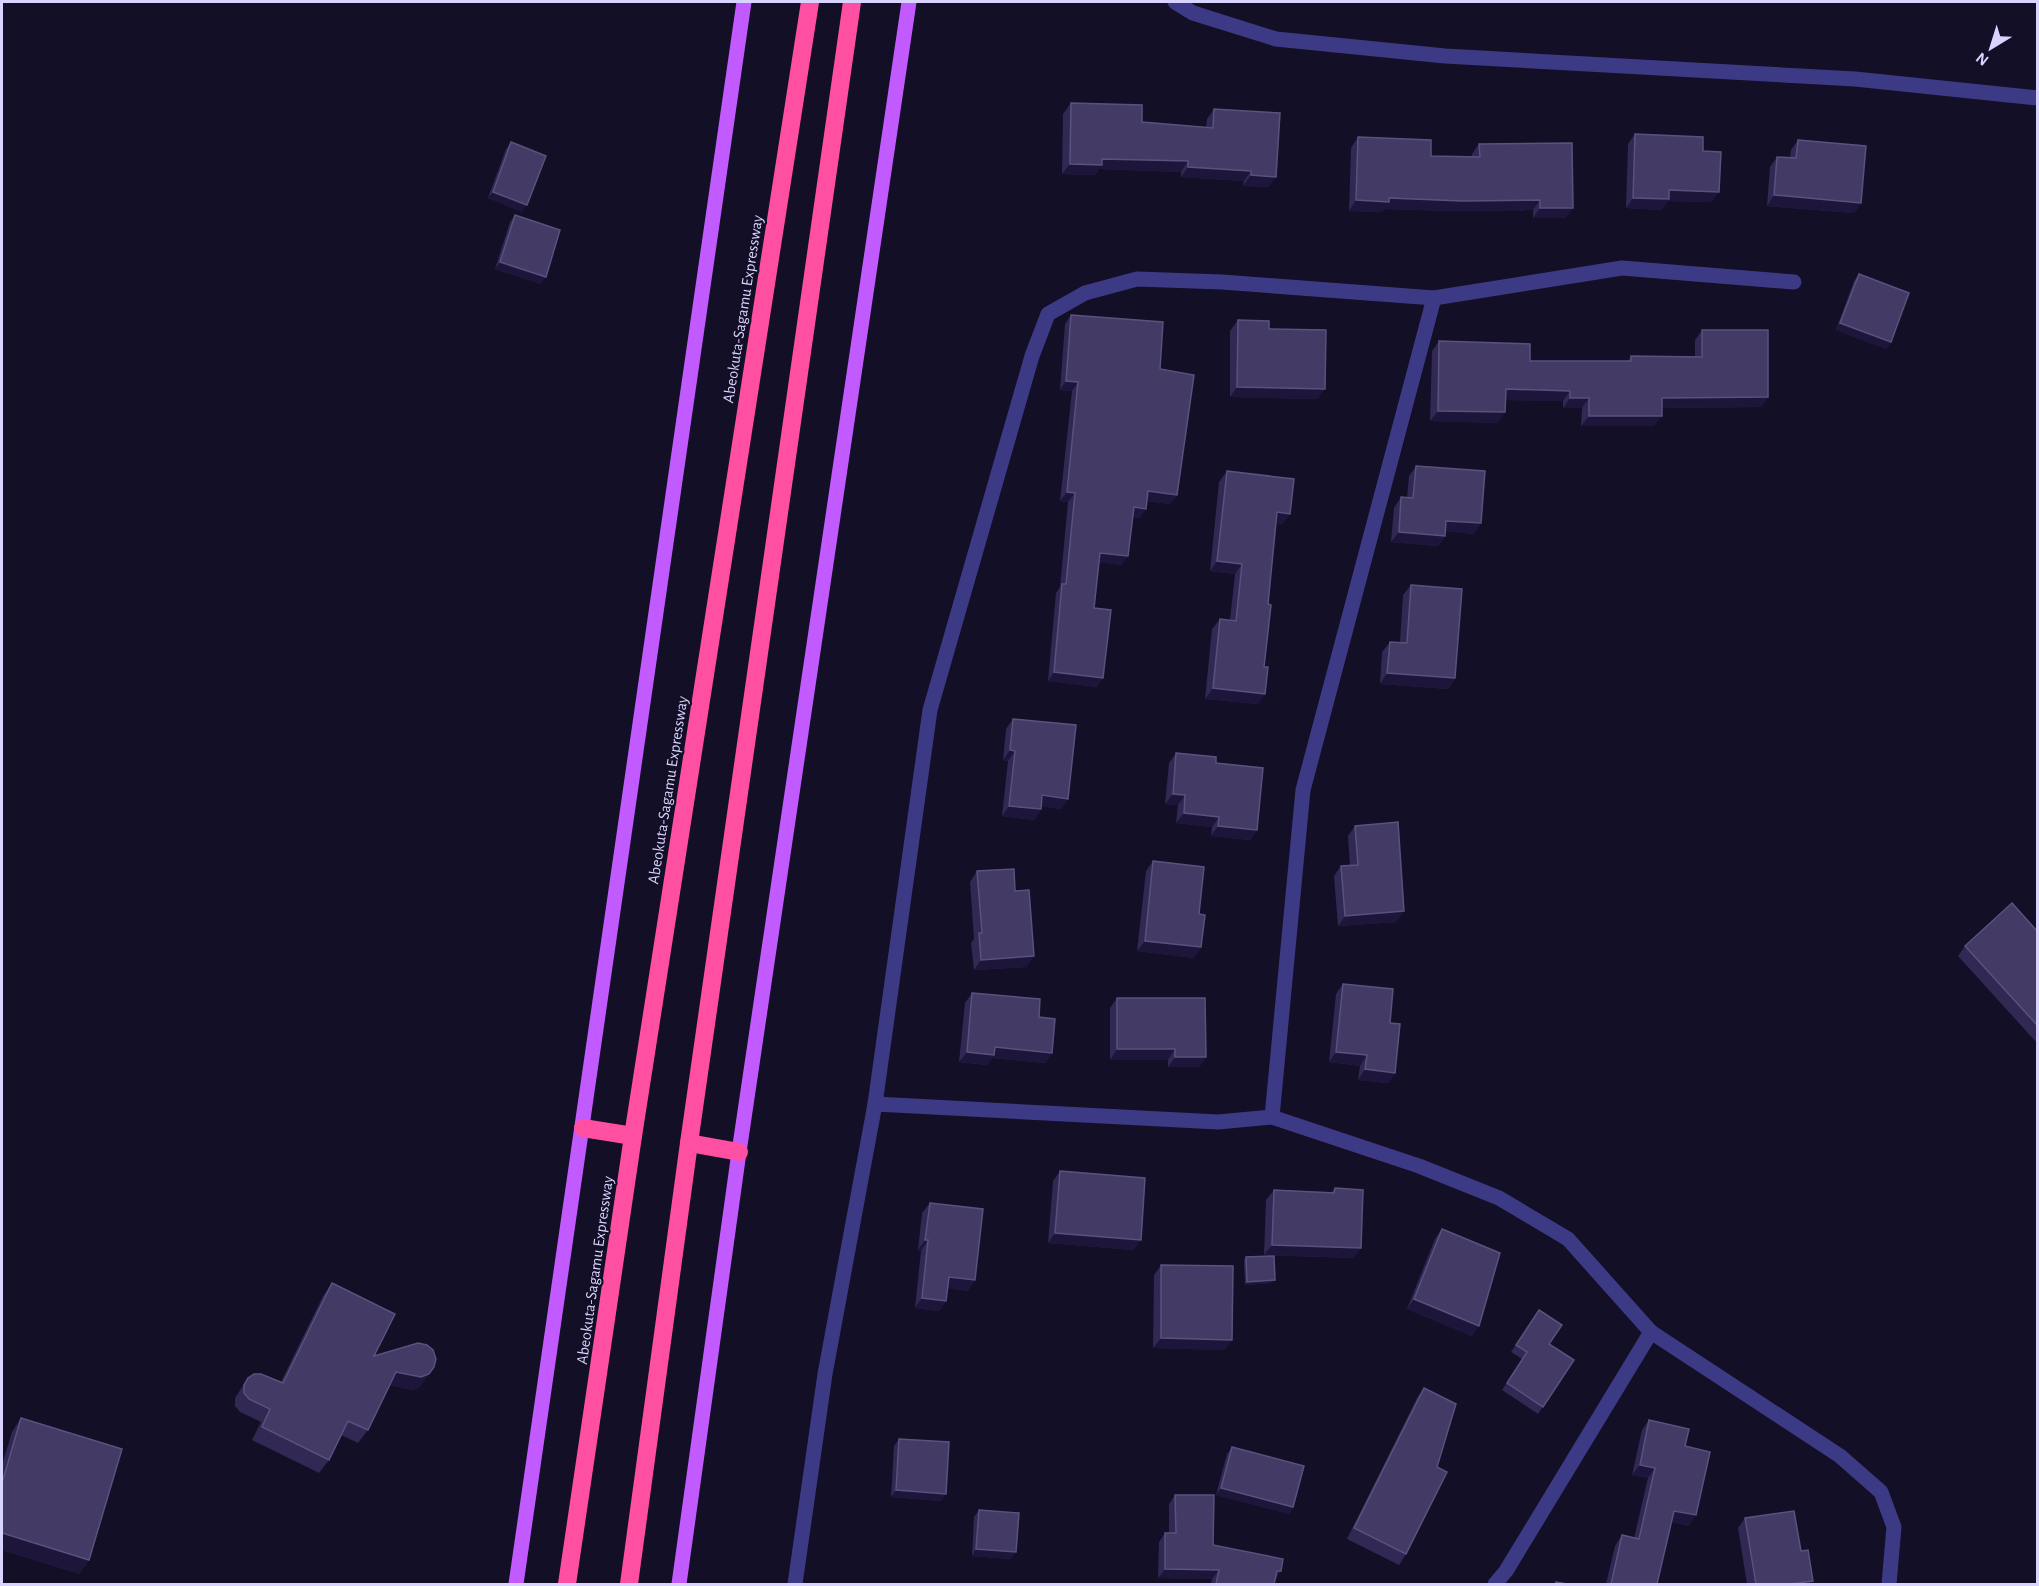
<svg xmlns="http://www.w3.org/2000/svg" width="2039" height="1586" viewBox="0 0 2039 1586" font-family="'Alegreya Sans',sans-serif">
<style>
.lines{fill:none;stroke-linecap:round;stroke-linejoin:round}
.minor{stroke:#3d3a85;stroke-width:15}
.major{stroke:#c25bff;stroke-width:15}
.highway{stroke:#ff4fa3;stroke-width:18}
.wall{fill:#312854}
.shaded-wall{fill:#1d163a}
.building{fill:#433a66;stroke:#5a527e;stroke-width:1.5}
.labels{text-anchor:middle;stroke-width:4.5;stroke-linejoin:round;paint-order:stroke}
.street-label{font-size:16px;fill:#d9d4ff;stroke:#130f26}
</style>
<rect width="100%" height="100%" fill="#130f26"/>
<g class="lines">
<g class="minor">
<path d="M1175,2L1193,13L1276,39L1445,56L1855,79L2038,98"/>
<path d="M875,1104L1218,1122L1272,1117L1419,1166L1499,1198L1568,1239L1651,1332L1840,1456L1881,1492L1894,1527L1889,1584"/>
<path d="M1272,1117L1303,790L1434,298"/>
<path d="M795,1584L825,1374L875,1104L930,710L1032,356L1048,314L1085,293L1137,279L1222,282L1434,298L1622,268L1794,282"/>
<path d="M1495,1584L1506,1571L1651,1332"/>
</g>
<g class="major">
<path d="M516,1584L744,2"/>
<path d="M679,1584L739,1152L909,2"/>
</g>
<g class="highway">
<path d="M583,1128L633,1136"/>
<path d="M689,1143L739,1152"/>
<path d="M567,1584L633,1136L810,2"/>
<path d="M629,1584L689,1143L852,2"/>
</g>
</g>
<g class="wall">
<path d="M1071,103L1142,122L1206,127L1207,119L1214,109L1269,187L1243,186L1244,181L1181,177V172L1099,169L1095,175L1062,174L1063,114Z"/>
<path d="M1635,134L1703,151L1712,202L1668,201L1661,210L1626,208L1628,144Z"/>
<path d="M1358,137L1431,156L1472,157V154L1479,144L1566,218H1533V210L1455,211L1384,209L1382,212L1349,211L1351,148Z"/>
<path d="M1798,140L1861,203L1854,213L1767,206L1770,167L1777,157L1790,158L1791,150Z"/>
<path d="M511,142L522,212L488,198L506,149Z"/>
<path d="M515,215L541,284L495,269L510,222Z"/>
<path d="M1859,274L1891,342L1886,349L1836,330L1854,281Z"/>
<path d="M1071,315L1160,369L1177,495L1170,504L1147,501L1140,518L1133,517L1122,565L1099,562L1094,608L1097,687L1048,681L1056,593L1060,587L1068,502L1060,501L1072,391L1060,390L1065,324Z"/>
<path d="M1238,320L1269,329L1318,399L1230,397V331Z"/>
<path d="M1702,330L1768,397L1761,407L1662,408L1654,426H1581L1582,408H1563V401L1506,400L1498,423L1430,421L1432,351L1439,341L1530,361H1628L1631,356L1695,357V340Z"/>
<path d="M1416,466L1481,523L1474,534L1445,531V536L1438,546L1391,542L1394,508L1401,497L1407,498L1409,476Z"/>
<path d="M1227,471L1283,524L1276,523L1258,704L1205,699L1212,629L1220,619L1230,620L1235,574L1210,571L1219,482Z"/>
<path d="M1411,585L1455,678L1448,689L1380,684L1382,652L1390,642H1400L1403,595Z"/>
<path d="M1013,719L1068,799L1061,809L1041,806V809L1034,820L1002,816L1008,761L1003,760L1006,729Z"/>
<path d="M1176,753L1216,763L1257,830L1250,840L1211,836L1212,827L1176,823L1178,805L1165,804L1169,763Z"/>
<path d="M1355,826L1397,922L1338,926L1334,876L1341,866H1350L1348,836Z"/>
<path d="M1153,861L1199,914L1201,947L1194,958L1137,951L1146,871Z"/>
<path d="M977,871L1015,891L1034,956L1026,967L974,970L971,943L974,939L970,882Z"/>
<path d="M2037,931V1043L1958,956L1965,946Z"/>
<path d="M1343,984L1395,1073L1388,1083L1358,1080L1360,1066L1329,1062L1336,994Z"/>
<path d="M972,993L1052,1053L1045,1063L992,1058L987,1065L959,1062L965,1003Z"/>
<path d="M1117,998L1206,1057L1199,1067H1168V1060H1110V1008Z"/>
<path d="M1060,1171L1134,1250L1048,1243L1053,1181Z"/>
<path d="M1335,1188L1354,1258L1264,1255L1266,1200L1274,1190L1332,1192Z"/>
<path d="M930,1203L968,1291L948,1288L946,1301L939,1311L915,1308L921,1251L918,1250L922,1213Z"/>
<path d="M1442,1229L1472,1336L1407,1309L1435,1239Z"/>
<path d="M1246,1257L1272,1283L1245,1285L1244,1260Z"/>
<path d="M1161,1265L1225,1350L1153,1348L1154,1275Z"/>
<path d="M332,1283L374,1356L420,1387L412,1390L390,1385L368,1430L358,1443L341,1435L329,1460L319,1473L252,1440L261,1422L240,1412L235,1406V1398L248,1378L281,1382L323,1296Z"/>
<path d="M1539,1310L1549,1344L1574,1360L1538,1414L1502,1390L1522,1359L1511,1352Z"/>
<path d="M1424,1388L1406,1554L1399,1565L1347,1539L1417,1398Z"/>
<path d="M21,1418L80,1574L2,1550V1465L12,1432Z"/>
<path d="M1649,1420L1685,1446L1689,1526L1671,1522L1657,1584H1606L1615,1546L1622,1535L1634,1538L1648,1478L1632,1475L1642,1430Z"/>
<path d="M899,1439L941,1501L891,1497L894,1446Z"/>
<path d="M1232,1447L1293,1507L1289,1514L1216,1495L1227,1454Z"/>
<path d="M1175,1495L1213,1545L1281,1571L1275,1580L1274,1584H1211L1212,1579L1158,1578L1159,1542L1165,1533H1169V1504Z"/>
<path d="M979,1510L1011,1559L972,1556L974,1517Z"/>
<path d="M1745,1518L1801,1551L1811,1584H1747L1738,1528Z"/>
</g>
<g class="shaded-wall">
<path d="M1102,159L1188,161L1181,172L1099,169L1095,175L1062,174L1070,164Z"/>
<path d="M1188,167L1251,171L1244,181L1181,177Z"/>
<path d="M1251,175L1276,177L1269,187L1243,186Z"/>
<path d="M1669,190L1719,192L1712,202L1668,201L1661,210L1626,208L1633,198Z"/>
<path d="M493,192L527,205L522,212L488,198Z"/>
<path d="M1774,195L1861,203L1854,213L1767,206Z"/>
<path d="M1389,198L1540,200L1533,210L1455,211L1384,209L1382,212L1349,211L1356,200Z"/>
<path d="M1540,208H1573L1566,218H1533Z"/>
<path d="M500,262L546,277L541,284L495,269Z"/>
<path d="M1840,323L1891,342L1886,349L1836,330Z"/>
<path d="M1066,381L1078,382L1072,391L1060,390Z"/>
<path d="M1237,387L1325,389L1318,399L1230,397Z"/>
<path d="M1506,389L1570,391L1563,401L1499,400Z"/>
<path d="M1768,397L1761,407L1654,408L1662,398Z"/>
<path d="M1570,398H1589L1582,408H1563Z"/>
<path d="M1438,411L1505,412L1498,423L1430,421Z"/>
<path d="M1589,416H1662L1654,426H1581Z"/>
<path d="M1148,491L1177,495L1170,504L1142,500Z"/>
<path d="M1067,492L1075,493L1068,502L1060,501Z"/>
<path d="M1134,507L1146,509L1140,518L1127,517Z"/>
<path d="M1277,512L1290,514L1283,524L1270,522Z"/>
<path d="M1446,521L1481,523L1474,534L1439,531Z"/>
<path d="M1399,532L1445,536L1438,546L1391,542Z"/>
<path d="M1100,553L1128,556L1122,565L1094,562Z"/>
<path d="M1217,561L1242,564L1235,574L1210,571Z"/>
<path d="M1054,672L1103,678L1097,687L1048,681Z"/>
<path d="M1387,673L1455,678L1448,689L1380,684Z"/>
<path d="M1213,688L1265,694L1258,704L1205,699Z"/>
<path d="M1010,750L1015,751L1008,761L1003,760Z"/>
<path d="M1173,794L1185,795L1178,805L1165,804Z"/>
<path d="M1042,795L1068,799L1061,809L1035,806Z"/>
<path d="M1009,806L1041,809L1034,820L1002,816Z"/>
<path d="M1184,813L1219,817L1212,827L1176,823Z"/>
<path d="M1218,826L1257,830L1250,840L1211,836Z"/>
<path d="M1404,911L1397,922L1338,926L1345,916Z"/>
<path d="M1145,941L1201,947L1194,958L1137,951Z"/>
<path d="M1034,956L1026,967L974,970L981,960Z"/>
<path d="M995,1047L1052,1053L1045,1063L992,1058L987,1065L959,1062L967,1052Z"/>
<path d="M1117,1049H1175L1168,1060H1110Z"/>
<path d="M1336,1052L1367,1055L1360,1066L1329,1062Z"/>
<path d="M1175,1057H1206L1199,1067H1168Z"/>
<path d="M1365,1069L1395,1073L1388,1083L1358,1080Z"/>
<path d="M1055,1233L1141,1240L1134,1250L1048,1243Z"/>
<path d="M925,1240H928L921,1251L918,1250Z"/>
<path d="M1272,1245L1361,1248L1354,1258L1264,1255Z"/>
<path d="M949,1277L975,1280L968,1291L942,1288Z"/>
<path d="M1275,1280L1272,1283L1245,1285L1247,1282Z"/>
<path d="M922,1298L946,1301L939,1311L915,1308Z"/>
<path d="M1414,1299L1479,1326L1472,1336L1407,1309Z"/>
<path d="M1161,1338L1232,1340L1225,1350L1153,1348Z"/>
<path d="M434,1367L420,1387L412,1390L387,1385L396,1372Z"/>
<path d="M1640,1465L1655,1468L1648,1478L1632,1475Z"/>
<path d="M1221,1488L1293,1507L1289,1514L1216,1495Z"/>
<path d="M896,1490L946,1494L941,1501L891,1497Z"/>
<path d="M1674,1511L1696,1515L1689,1526L1667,1521Z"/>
<path d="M2,1533L89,1560L80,1574L2,1550Z"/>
<path d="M976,1549L1016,1552L1011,1559L972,1556Z"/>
<path d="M1165,1569L1219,1570L1212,1579L1158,1578Z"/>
<path d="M1277,1571H1281L1275,1580Z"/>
<path d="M1813,1581L1811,1584H1789Z"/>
</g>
<g class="building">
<path d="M1071,103L1142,105V122L1213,128L1214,109L1280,113L1276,177L1251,175V171L1188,167V161L1102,159V165L1070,164Z"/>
<path d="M1635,134L1703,137V151L1721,152L1719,192L1669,190V199L1633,198Z"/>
<path d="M1358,137L1431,140V156L1480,157L1479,144L1572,143L1573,208H1540V200L1462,201L1389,198V202L1356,200Z"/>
<path d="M1798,140L1866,146L1861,203L1774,195L1777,157L1796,158Z"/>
<path d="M511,142L546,156L527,205L493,192Z"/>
<path d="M515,215L560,230L546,277L500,262Z"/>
<path d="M1859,274L1909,293L1891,342L1840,323Z"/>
<path d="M1071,315L1163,322L1160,369L1194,375L1177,495L1148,491L1146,509L1134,507L1128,556L1100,553L1094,608L1111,610L1103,678L1054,672L1062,584H1066L1075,493L1067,492L1078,382L1066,381Z"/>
<path d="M1238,320L1269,321V329L1326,330L1325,389L1237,387Z"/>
<path d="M1702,330H1768V397L1662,398V416H1589V398H1570V391L1506,389L1505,412L1438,411L1439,341L1530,344V361H1631V356L1702,357Z"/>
<path d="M1416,466L1485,471L1481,523L1446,521L1445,536L1399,532L1401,497L1413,498Z"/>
<path d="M1227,471L1294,479L1290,514L1277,512L1268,604L1271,605L1264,667H1268L1265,694L1213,688L1220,619L1236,621L1242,564L1217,561Z"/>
<path d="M1411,585L1462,589L1455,678L1387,673L1390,642L1407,643Z"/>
<path d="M1013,719L1076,725L1068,799L1042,795L1041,809L1009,806L1015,751L1010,750Z"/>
<path d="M1176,753L1216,757V763L1263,768L1257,830L1218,826L1219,817L1184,813L1185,795L1173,794Z"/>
<path d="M1398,822L1404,911L1345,916L1341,866L1358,865L1355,826Z"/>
<path d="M1153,861L1204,867L1199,914L1205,915L1201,947L1145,941Z"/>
<path d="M1014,869L1015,891L1029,890L1034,956L981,960L979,933H982L977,871Z"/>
<path d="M2012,903L2037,931V1025L1965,946Z"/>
<path d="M1343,984L1393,989L1390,1023L1400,1024L1395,1073L1365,1069L1367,1055L1336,1052Z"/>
<path d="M972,993L1040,999L1039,1017L1055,1019L1052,1053L995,1047L994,1055L967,1052Z"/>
<path d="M1117,998H1205L1206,1057H1175V1049H1117Z"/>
<path d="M1060,1171L1145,1178L1141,1240L1055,1233Z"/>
<path d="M1335,1188L1363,1190L1361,1248L1272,1245L1274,1190L1334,1193Z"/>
<path d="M930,1203L983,1209L975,1280L949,1277L946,1301L922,1298L928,1240H925Z"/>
<path d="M1442,1229L1500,1253L1479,1326L1414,1299Z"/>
<path d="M1274,1256L1275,1280L1247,1282L1246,1257Z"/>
<path d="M1161,1265L1233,1266L1232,1340L1161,1338Z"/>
<path d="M332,1283L395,1314L374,1356L418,1343L427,1345L433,1350L436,1359L434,1367L429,1374L421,1377L396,1372L368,1430L348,1421L329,1460L262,1427L270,1409L249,1399L244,1393V1385L248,1378L254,1374H261L283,1383Z"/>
<path d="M1539,1310L1562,1325L1549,1344L1574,1360L1543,1407L1507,1383L1527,1352L1516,1345Z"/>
<path d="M1424,1388L1456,1404L1437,1467L1447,1472L1406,1554L1354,1528Z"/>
<path d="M21,1418L122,1449L89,1560L2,1533V1483Z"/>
<path d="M1649,1420L1689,1429L1685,1446L1710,1452L1696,1515L1674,1511L1657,1584H1611L1622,1535L1639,1539L1655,1468L1640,1465Z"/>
<path d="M899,1439L949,1442L946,1494L896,1490Z"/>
<path d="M1232,1447L1304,1466L1293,1507L1221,1488Z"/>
<path d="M1175,1495H1214L1213,1545L1283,1559L1281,1571H1277L1274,1584H1216L1219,1570L1165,1569V1533H1176Z"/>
<path d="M979,1510L1019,1513L1016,1552L976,1549Z"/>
<path d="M1794,1511L1801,1551L1808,1550L1813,1581L1789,1584H1756L1745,1518Z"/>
<path d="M1556,1582L1567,1584H1555Z"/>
</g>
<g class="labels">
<g class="street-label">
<text transform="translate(742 309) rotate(-81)" y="6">Abeokuta-Sagamu Expressway</text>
<text transform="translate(667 790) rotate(-81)" y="6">Abeokuta-Sagamu Expressway</text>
<text transform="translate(594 1270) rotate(-82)" y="6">Abeokuta-Sagamu Expressway</text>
</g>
</g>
<rect width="2039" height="1586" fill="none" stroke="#d9d4ff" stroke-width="6"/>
<g transform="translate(1991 48) rotate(218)" stroke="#130f26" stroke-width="4.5" paint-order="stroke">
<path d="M0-4.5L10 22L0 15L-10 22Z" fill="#d9d4ff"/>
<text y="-9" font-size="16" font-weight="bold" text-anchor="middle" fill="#d9d4ff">N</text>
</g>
</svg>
